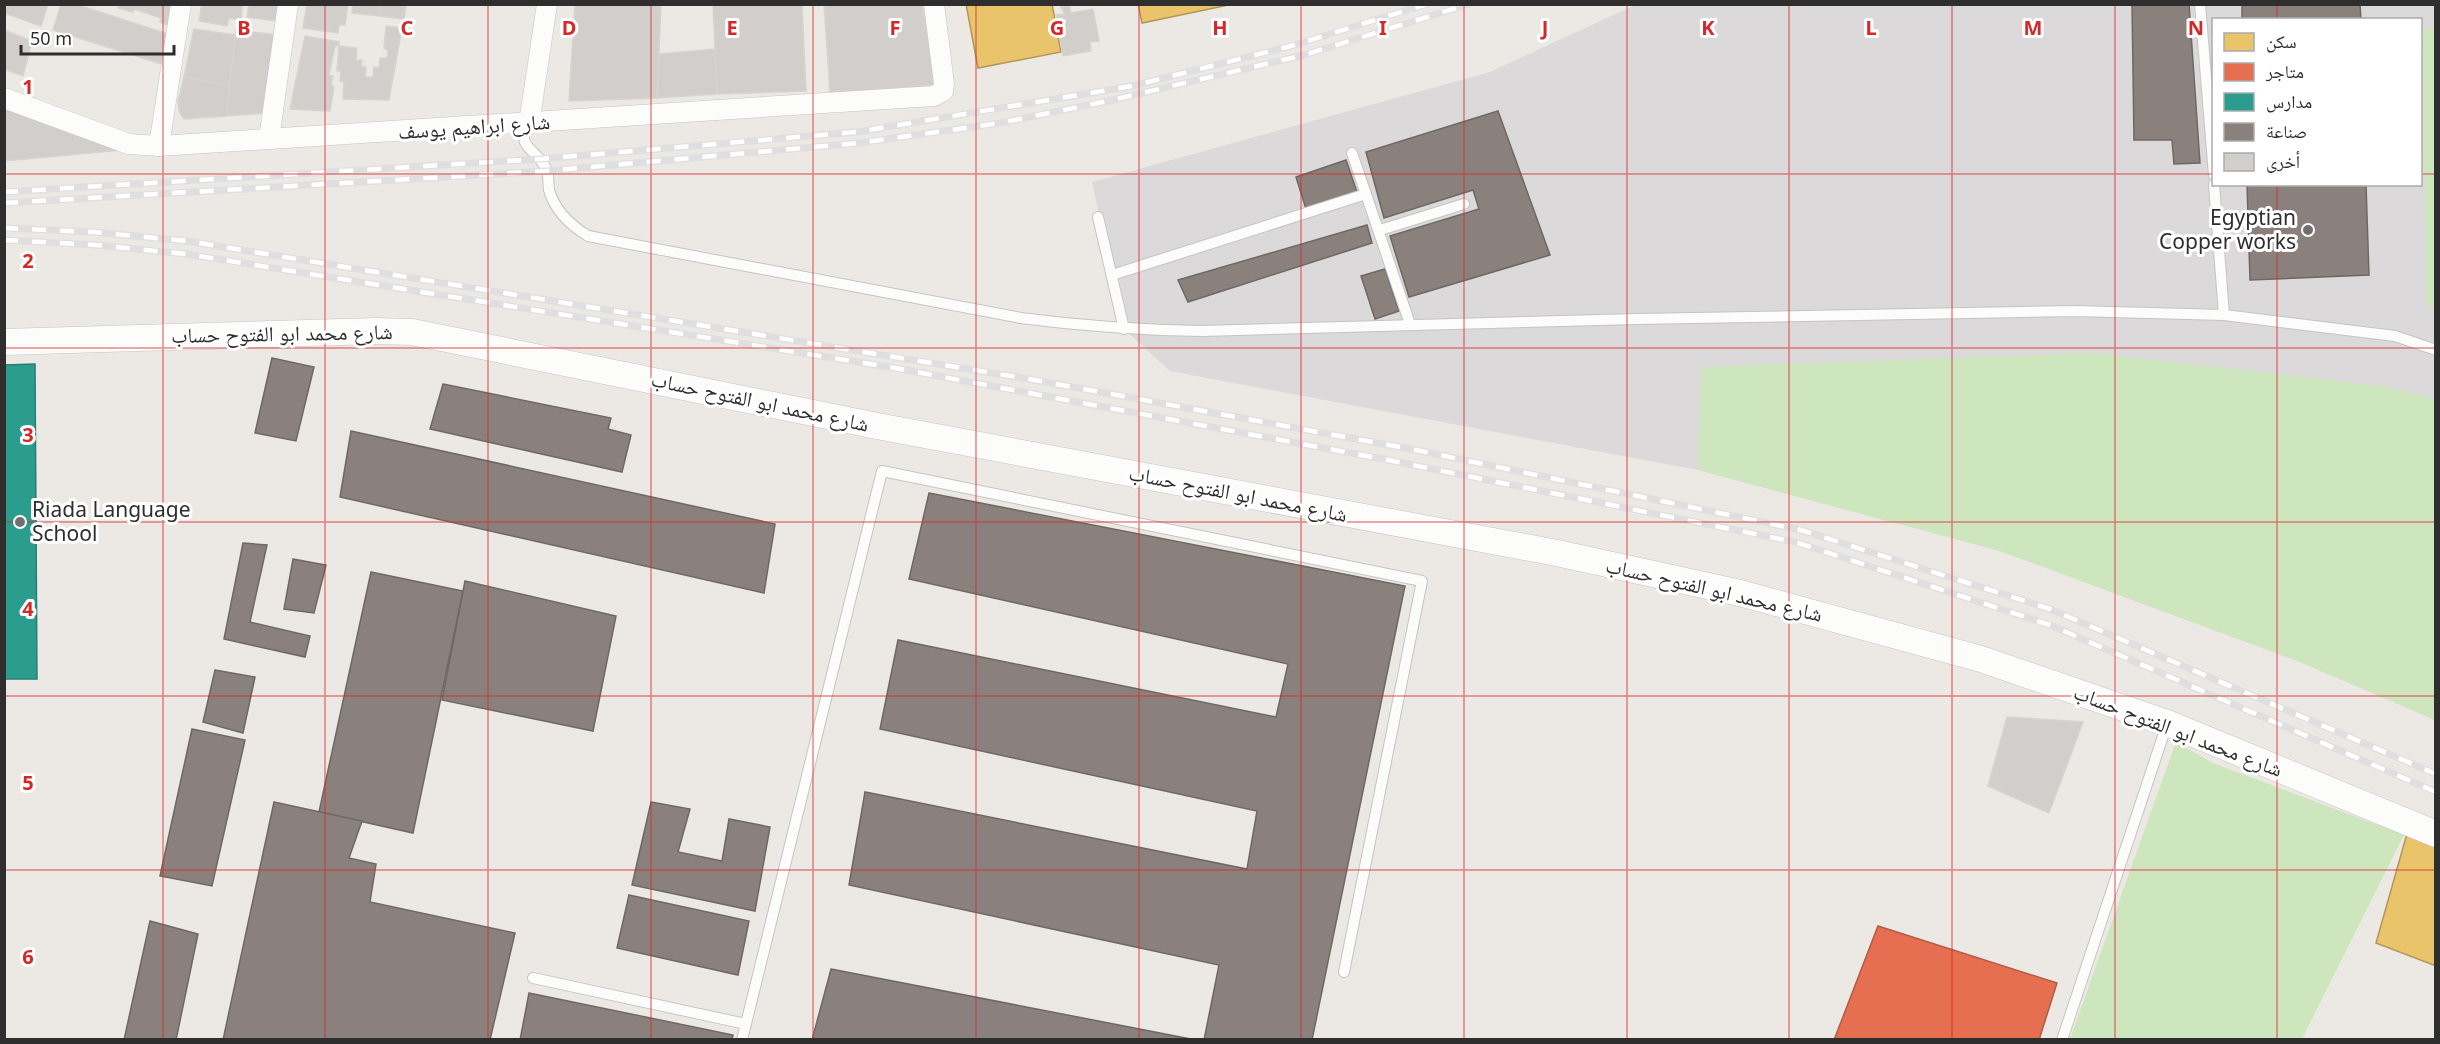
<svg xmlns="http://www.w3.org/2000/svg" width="2440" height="1044" viewBox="0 0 2440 1044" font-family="'Noto Sans','Noto Naskh Arabic',sans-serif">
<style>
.industrial{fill:#dcd9db;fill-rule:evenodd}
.green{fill:#cee6be}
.homes{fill:#e9c46a;stroke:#b19758;stroke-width:1.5}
.shops{fill:#e76f51;stroke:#b05c46;stroke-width:1.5}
.schools{fill:#2a9d8f;stroke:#2b7c72;stroke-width:1.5}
.industry{fill:#8a817c;stroke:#6e6865;stroke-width:1.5}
.building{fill:#d1cecb;stroke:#d7d4d0;stroke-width:1.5}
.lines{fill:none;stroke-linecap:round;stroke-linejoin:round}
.service-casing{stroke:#c5c4c5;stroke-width:12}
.minor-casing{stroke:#c5c4c5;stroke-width:21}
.tertiary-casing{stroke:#c5c4c5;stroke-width:27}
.service{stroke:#fcfcfb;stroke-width:10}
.minor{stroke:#fcfcfb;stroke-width:20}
.tertiary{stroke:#fcfcfb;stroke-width:26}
.rail-casing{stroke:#dfdfe1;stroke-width:7}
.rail{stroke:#fff;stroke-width:4.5;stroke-dasharray:14;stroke-linecap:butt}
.grid{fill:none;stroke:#d62828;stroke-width:1.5;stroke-opacity:0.55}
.poi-dot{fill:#706f6e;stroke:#fff;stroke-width:2}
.labels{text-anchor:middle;stroke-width:6;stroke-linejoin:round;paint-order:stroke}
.street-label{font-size:21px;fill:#2e2e2e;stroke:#fff}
.poi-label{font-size:21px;fill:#2e2e2e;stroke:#fff;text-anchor:end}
.grid-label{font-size:20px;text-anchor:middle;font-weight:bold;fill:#d62828;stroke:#fff;stroke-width:6;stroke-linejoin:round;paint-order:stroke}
</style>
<rect width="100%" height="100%" fill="#ece8e4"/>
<path class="industrial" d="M1635,5H2435V720L2300,662L2000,551L1698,470L1170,371L1124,329L1092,182L1490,72ZM2214,20H2420V184H2214Z"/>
<g class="green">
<path d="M2423,29H2436L2435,308L2426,305Z"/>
<path d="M2096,353L2382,386L2435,399V720L2300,662L2000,551L1698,470L1701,367Z"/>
<path d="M2176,742L2213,763L2404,835L2302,1039H2070Z"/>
</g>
<g class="homes">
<path d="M966,4H1052L1061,52L978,68Z"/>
<path d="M1138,4H1229V5L1142,23Z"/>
<path d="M2408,830L2436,841V966L2376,943Z"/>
</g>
<path class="shops" d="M1878,926L2057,983L2039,1040H1834Z"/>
<path class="schools" d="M35,364L37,679H4V365Z"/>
<g class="industry">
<path d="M2132,4H2189L2200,163L2174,164L2172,140H2134Z"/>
<path d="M2242,4H2360L2361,20H2242Z"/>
<path d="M1498,111L1550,255L1409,297L1390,236L1479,209L1473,190L1384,218L1366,152Z"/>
<path d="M1346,160L1357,192L1306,209L1296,177Z"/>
<path d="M2247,184H2366L2369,275L2250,280Z"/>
<path d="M1367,225L1372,243L1188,302L1178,280Z"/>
<path d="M1385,269L1399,311L1375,319L1361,276Z"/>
<path d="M272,358L314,367L296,441L255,433Z"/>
<path d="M443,384L611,418L608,429L631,435L622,472L430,429Z"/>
<path d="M351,431L775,524L764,593L340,497Z"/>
<path d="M929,493L1405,586L1312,1040H1204L1219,965L849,885L865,792L1247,869L1257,811L880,729L898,640L1276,717L1288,664L909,579Z"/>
<path d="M243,543L267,545L250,622L310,636L305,657L224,639Z"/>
<path d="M293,559L326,565L314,613L284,609Z"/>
<path d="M371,572L463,591L413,833L319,812Z"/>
<path d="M465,581L616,616L593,731L442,700Z"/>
<path d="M215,670L255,677L243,733L203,722Z"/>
<path d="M192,729L245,740L212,886L160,876Z"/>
<path d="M274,802L362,821L349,858L376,864L370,902L515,933L490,1040H223Z"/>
<path d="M651,802L690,809L678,852L722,861L729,819L770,827L755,911L632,885Z"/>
<path d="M629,895L749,921L738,975L617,948Z"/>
<path d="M150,921L198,934L176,1040H124Z"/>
<path d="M831,969L1196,1040H812Z"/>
<path d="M529,993L733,1035L732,1040H520Z"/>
</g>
<g class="building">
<path d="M4,4H48L41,26L4,13Z"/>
<path d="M61,4H75L174,36L165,65L53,30Z"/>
<path d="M119,4H176L173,27L160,22L161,18L134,9L133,12L118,8Z"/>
<path d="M202,4H242L241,20L229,18L227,26L199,21Z"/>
<path d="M249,4H285L283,22L247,17Z"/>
<path d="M307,4H348L345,25H339L338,33L303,28Z"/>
<path d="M353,4H381L380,16L352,13Z"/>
<path d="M381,4H406L404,19L380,16Z"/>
<path d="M575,4H661L657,98L569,101Z"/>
<path d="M713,4H802L806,91L717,94Z"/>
<path d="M824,4H922L937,85L830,92Z"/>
<path d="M1069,5L1071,13L1093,9L1099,41L1090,42L1091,51L1063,56L1056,15L1065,14L1061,7Z"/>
<path d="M386,26L402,28L389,100L343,99L344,82L340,81L341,71H337L339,46L357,48L356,60H362L361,67H366L365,77H373L374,67L379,68L380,58H387L388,50L384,48Z"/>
<path d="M194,29L235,35L230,86L184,77Z"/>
<path d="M4,30L32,41L23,76L4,69Z"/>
<path d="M236,30L278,35L267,113L226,116Z"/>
<path d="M305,36L339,42V46H335L329,75L333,76L331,84L334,87L330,111L290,109Z"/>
<path d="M715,49L717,94L657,98L659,54Z"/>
<path d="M184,77L230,86L226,116L184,119L179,111L178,102Z"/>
<path d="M4,104L133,149L4,161Z"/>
<path d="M2007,717L2083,722L2049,813L1988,786Z"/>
</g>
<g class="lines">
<g class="service-casing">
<g id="service">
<path d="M2200,4L2214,175"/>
<path d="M529,124C513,148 540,150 547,171C549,177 548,184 549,190C555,211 570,225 588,236L1021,318C1082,326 1141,330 1202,331L1636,319L2075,311L2224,315L2395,336L2436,350"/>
<path d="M1352,153L1410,324"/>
<path d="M2214,184L2224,315"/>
<path d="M1098,217L1124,329"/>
<path d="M1380,230L1464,204"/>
<path d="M1112,275L1366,194"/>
<path d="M533,978L746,1024"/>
<path d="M742,1040L882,471L1422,581L1344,972"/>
<path d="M2062,1040L2167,724"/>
</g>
</g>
<g class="minor-casing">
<g id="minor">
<path d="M4,98L129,144L159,146L934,96L943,91L944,84L934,4"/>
<path d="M529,124L547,4"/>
<path d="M269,139L288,4"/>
<path d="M159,146L181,4"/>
</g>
</g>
<g class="tertiary-casing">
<path id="tertiary" d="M4,342L376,331L412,332L877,426L1557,553L1740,593L1981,659L2167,723L2436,834"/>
</g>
<use href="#service" class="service"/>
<use href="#minor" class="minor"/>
<use href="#tertiary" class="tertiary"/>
<g class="rail-casing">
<g id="rail">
<path d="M4,192L540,159L857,132L1132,86L1291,46L1427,4"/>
<path d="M4,203L547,171L859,143L1000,123L1108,101L1304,55L1469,4"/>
<path d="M4,228L93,232L187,241L1029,379L1416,450L1801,530L2050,609L2436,774"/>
<path d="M4,240L96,245L186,254L895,368L1388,460L1795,542L2050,625L2436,792"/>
</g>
</g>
<use href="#rail" class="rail"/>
</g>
<path class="grid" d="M163,4V1040M325,4V1040M488,4V1040M651,4V1040M813,4V1040M976,4V1040M1139,4V1040M1301,4V1040M1464,4V1040M1627,4V1040M1789,4V1040M1952,4V1040M2115,4V1040M2277,4V20M4,174H2214M2420,174H2436M2277,184V1040M4,348H2436M4,522H2436M4,696H2436M4,870H2436"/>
<g class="poi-dot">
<circle cx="2308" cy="230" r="6"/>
<circle cx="20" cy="522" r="6"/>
</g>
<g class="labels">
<g class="street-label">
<text transform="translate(474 127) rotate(-4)" y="7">شارع ابراهيم يوسف</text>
<text transform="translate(282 334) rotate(-1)" y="7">شارع محمد ابو الفتوح حساب</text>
<text transform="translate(760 402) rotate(12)" y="7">شارع محمد ابو الفتوح حساب</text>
<text transform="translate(1238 494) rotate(11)" y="7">شارع محمد ابو الفتوح حساب</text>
<text transform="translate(1714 590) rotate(13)" y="7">شارع محمد ابو الفتوح حساب</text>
<text transform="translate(2178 731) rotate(21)" y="7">شارع محمد ابو الفتوح حساب</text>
</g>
<g class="poi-label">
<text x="2296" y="225">Egyptian<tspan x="2296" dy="24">Copper works</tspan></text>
<text x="32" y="517" text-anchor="start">Riada Language<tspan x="32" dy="24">School</tspan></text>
</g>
</g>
<g class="grid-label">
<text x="244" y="35">B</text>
<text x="407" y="35">C</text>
<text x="569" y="35">D</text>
<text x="732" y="35">E</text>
<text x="895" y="35">F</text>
<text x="1057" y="35">G</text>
<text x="1220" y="35">H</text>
<text x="1383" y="35">I</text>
<text x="1545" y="35">J</text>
<text x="1708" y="35">K</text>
<text x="1871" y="35">L</text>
<text x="2033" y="35">M</text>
<text x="2196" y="35">N</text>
<text x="28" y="94">1</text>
<text x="28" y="268">2</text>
<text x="28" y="442">3</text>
<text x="28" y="616">4</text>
<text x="28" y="790">5</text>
<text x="28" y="964">6</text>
</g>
<rect width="2440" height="1044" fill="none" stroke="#2e2e2e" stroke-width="12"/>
<rect x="2212" y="18" width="210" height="168" fill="#ffffff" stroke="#ababab" stroke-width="1.5"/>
<rect x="2224" y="33" width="30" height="18" fill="#e9c46a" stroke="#ababab" stroke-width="1.5"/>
<text x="2266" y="48" font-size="18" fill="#2e2e2e">سكن</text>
<rect x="2224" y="63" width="30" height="18" fill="#e76f51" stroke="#ababab" stroke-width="1.5"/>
<text x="2266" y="78" font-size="18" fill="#2e2e2e">متاجر</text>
<rect x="2224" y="93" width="30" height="18" fill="#2a9d8f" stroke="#ababab" stroke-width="1.5"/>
<text x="2266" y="108" font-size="18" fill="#2e2e2e">مدارس</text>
<rect x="2224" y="123" width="30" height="18" fill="#8a817c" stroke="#ababab" stroke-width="1.5"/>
<text x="2266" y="138" font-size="18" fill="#2e2e2e">صناعة</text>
<rect x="2224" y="153" width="30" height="18" fill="#d1cecb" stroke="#ababab" stroke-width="1.5"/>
<text x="2266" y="168" font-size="18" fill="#2e2e2e">أخرى</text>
<path d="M21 45v9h153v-9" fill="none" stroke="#2e2e2e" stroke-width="3"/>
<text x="30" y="45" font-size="18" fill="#2e2e2e" stroke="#ffffff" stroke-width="4.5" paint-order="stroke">50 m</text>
</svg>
